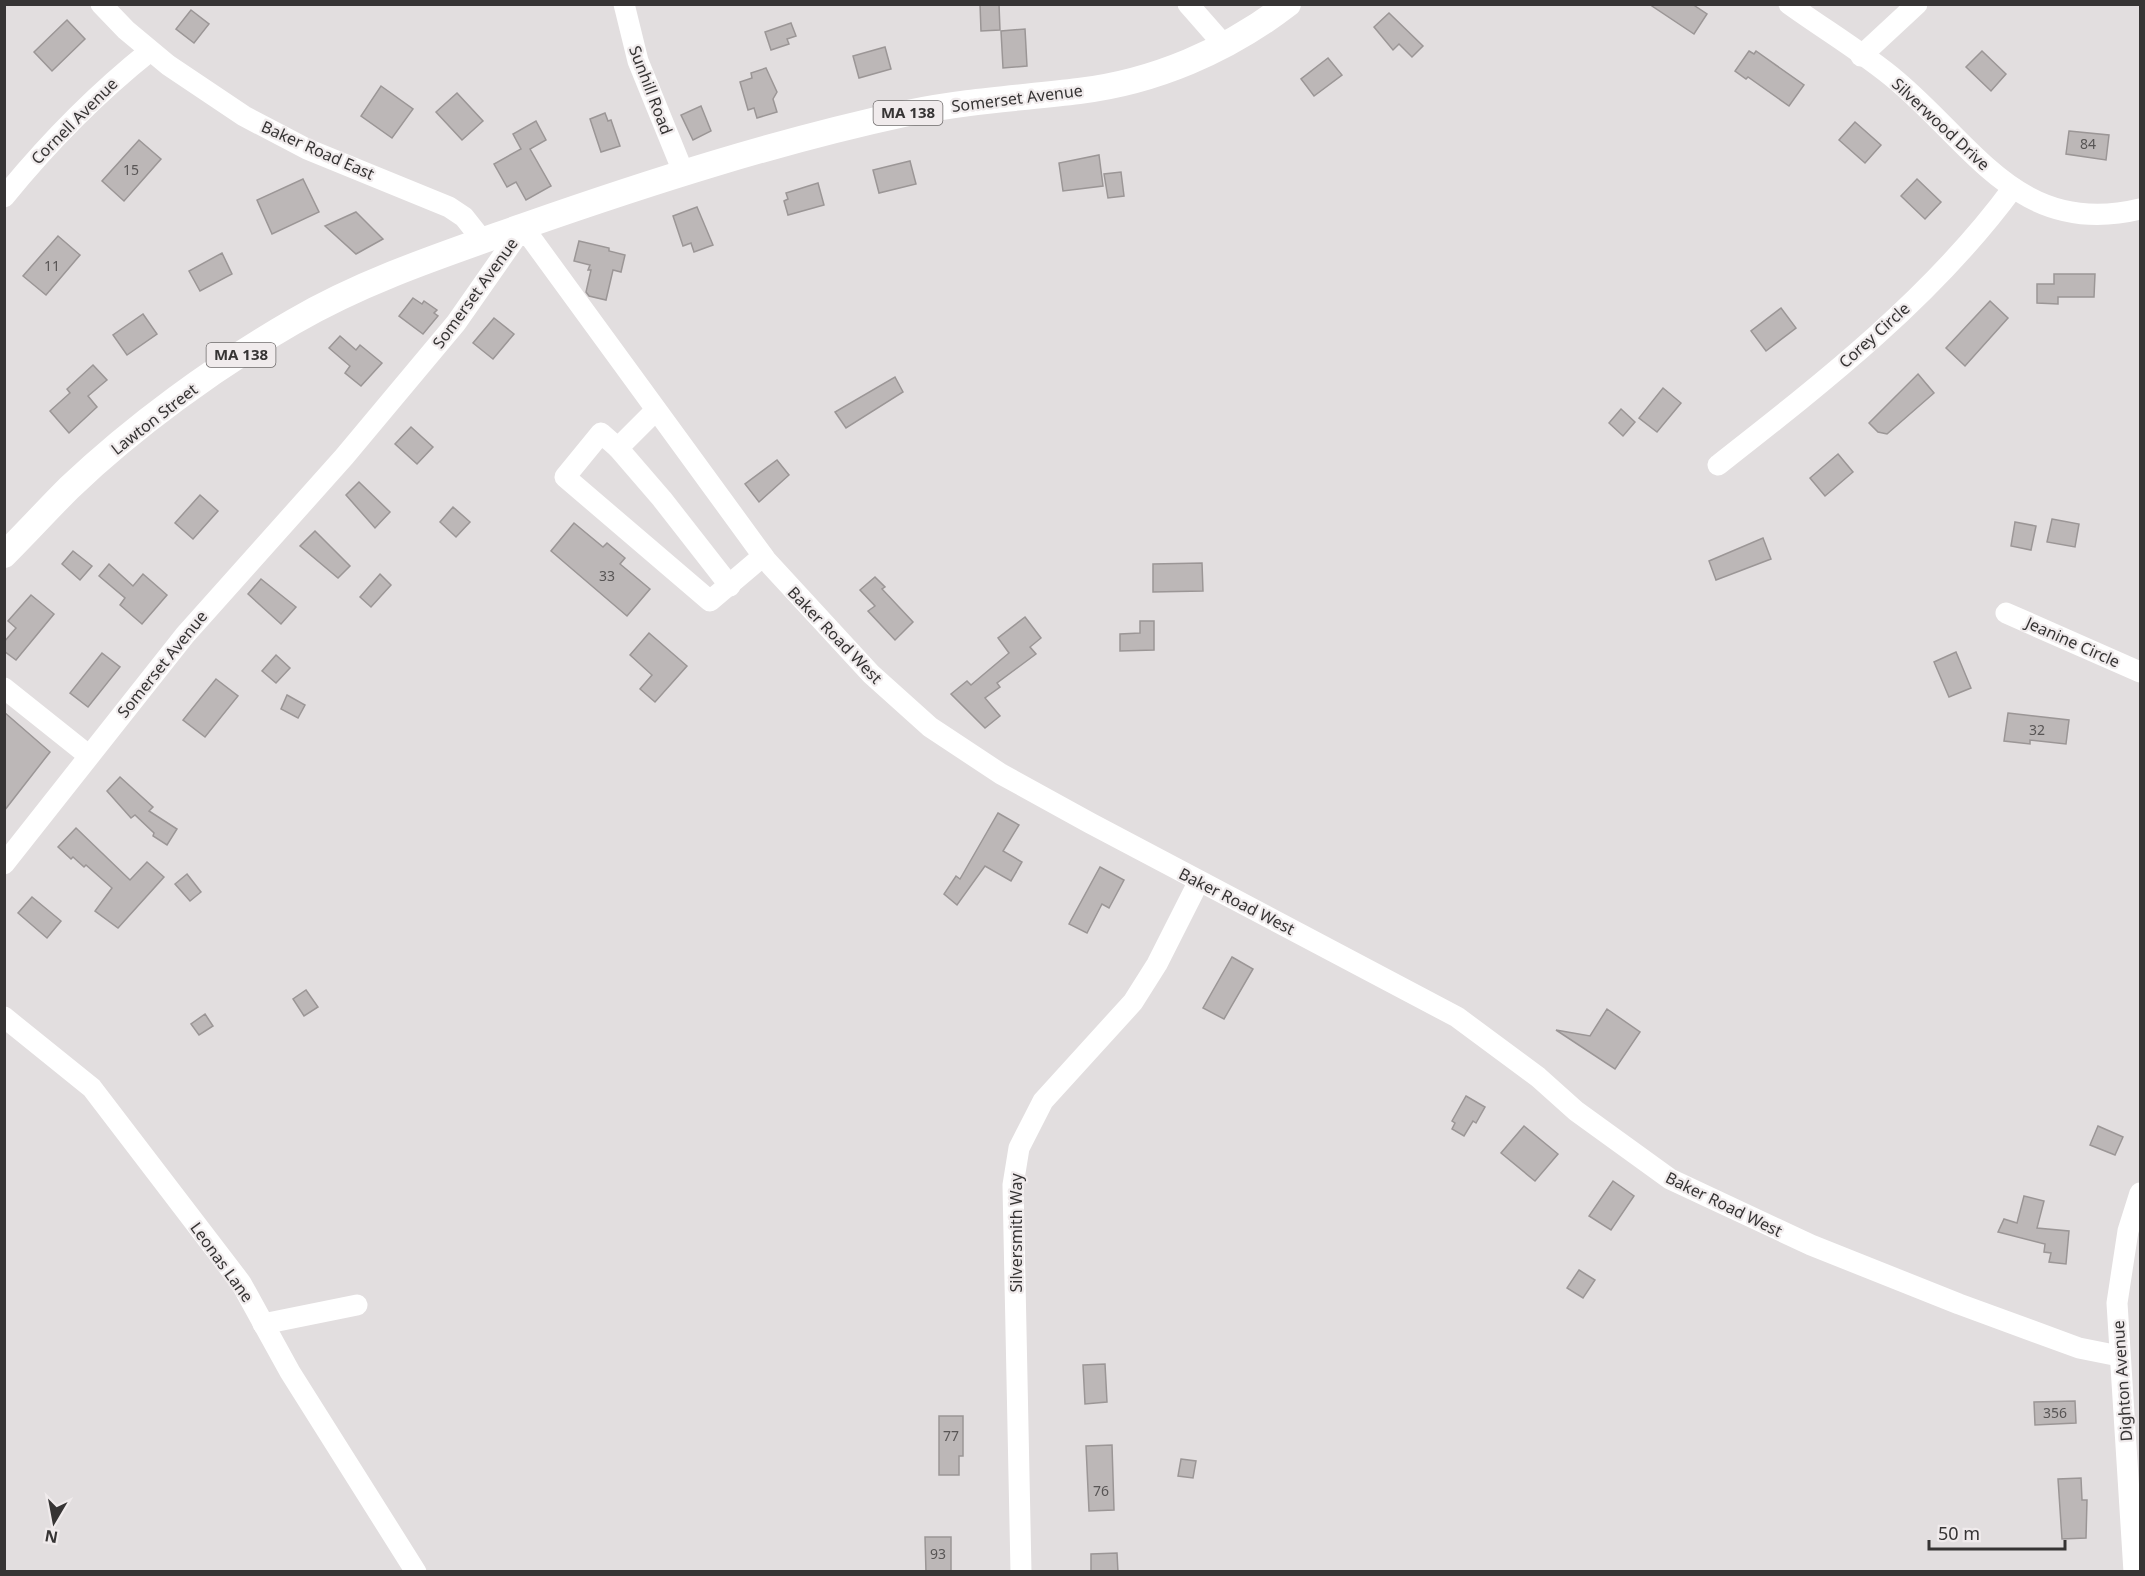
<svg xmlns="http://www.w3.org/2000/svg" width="2145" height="1576" viewBox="0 0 2145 1576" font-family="'Noto Sans',sans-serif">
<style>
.building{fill:#bcb7b7;stroke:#9b9696;stroke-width:1.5}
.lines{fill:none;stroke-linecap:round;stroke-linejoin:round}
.minor{stroke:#fff;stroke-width:21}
.major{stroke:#fff;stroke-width:26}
.labels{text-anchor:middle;stroke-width:4.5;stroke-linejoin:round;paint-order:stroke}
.number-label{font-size:14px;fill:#585555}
.shield{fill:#f0ebec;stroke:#6e6b6b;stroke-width:1.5}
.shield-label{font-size:15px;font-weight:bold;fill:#363434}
.street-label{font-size:16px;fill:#363434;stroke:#f0ebec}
</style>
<rect width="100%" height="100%" fill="#e2dedf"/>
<g class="building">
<path d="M980,4H999L1000,30L981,31Z"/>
<path d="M1649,4H1692L1707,14L1694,34Z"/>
<path d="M191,10L209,24L194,43L176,29Z"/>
<path d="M1389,13L1423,46L1412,57L1399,44L1393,50L1374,27Z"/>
<path d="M67,20L85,39L52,71L34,52Z"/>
<path d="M791,23L796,36L787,39L789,44L771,50L765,32Z"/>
<path d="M1025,29L1027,66L1003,68L1001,31Z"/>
<path d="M885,47L891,69L859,78L853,56Z"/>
<path d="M1749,51L1754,54L1756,51L1804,85L1789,106L1748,77L1746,79L1735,71Z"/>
<path d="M1982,51L2006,74L1991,91L1966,67Z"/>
<path d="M1328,58L1342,75L1314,96L1301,79Z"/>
<path d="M766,68L777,92L773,99L777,112L757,118L754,108L748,110L740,82L752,78L751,73Z"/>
<path d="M381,86L413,109L392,138L361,116Z"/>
<path d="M457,93L483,121L462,140L436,112Z"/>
<path d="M701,106L711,131L693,140L681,115Z"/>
<path d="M605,113L608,121L611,120L620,146L601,152L590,119Z"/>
<path d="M536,121L546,140L530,149L551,186L526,200L516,182L507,187L494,164L521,149L513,134Z"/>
<path d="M1855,122L1881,145L1865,163L1839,140Z"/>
<path d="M2069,131L2109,135L2106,160L2066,154Z"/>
<path d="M139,140L161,159L124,201L102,181Z"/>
<path d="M1099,155L1103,186L1063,191L1059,163Z"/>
<path d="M910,161L916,184L879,193L873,170Z"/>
<path d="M1121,172L1124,196L1108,198L1104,174Z"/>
<path d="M303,179L319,212L272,234L257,200Z"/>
<path d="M1917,179L1941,202L1925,219L1901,196Z"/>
<path d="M818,183L824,205L788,215L784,201L788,199L786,193Z"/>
<path d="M697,207L713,245L694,252L691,243L683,246L673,216Z"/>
<path d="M356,212L383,239L356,254L325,226Z"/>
<path d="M58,236L80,255L46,295L23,276Z"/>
<path d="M579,241L609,248V251L625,255L621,272L613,270L606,300L589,296L586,292L591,270H588L590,265L574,261Z"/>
<path d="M222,253L232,274L200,291L189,271Z"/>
<path d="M2054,274H2095L2094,297H2058V304L2037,303V284H2054Z"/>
<path d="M413,298L422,304L424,301L437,310L434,313L438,316L423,334L399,316Z"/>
<path d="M1990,301L2008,318L1965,366L1946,348Z"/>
<path d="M1781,308L1796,328L1766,351L1751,331Z"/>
<path d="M143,314L157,334L127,355L113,335Z"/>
<path d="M494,318L514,334L493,359L473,343Z"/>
<path d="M340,336L356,350L360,345L382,363L361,386L345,373L350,366L329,348Z"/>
<path d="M93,365L107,380L88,396L97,407L69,433L50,411L70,393L67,389Z"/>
<path d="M1918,374L1934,393L1887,434L1878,432L1869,423Z"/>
<path d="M895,377L903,392L846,428L835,412Z"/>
<path d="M1663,388L1681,403L1657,432L1639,418Z"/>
<path d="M1621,409L1635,422L1623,436L1609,423Z"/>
<path d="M411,427L433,447L417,464L395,444Z"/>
<path d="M1838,454L1853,472L1825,496L1810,478Z"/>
<path d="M777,460L789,475L759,502L745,484Z"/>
<path d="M359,482L390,512L375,528L346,495Z"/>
<path d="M200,495L218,511L193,539L175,523Z"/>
<path d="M453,507L470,522L456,537L440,522Z"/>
<path d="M2052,519L2079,524L2075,547L2047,542Z"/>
<path d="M2015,522L2036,526L2031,550L2011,546Z"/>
<path d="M574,523L603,547L607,543L625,558L620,564L650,589L627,616L551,551Z"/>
<path d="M315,531L350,566L338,578L300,546Z"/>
<path d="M1763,538L1771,559L1716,580L1709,561Z"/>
<path d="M73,551L92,566L80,580L62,564Z"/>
<path d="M1202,563L1203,591L1153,592V564Z"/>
<path d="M109,564L133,586L143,574L167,595L142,624L120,605L125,598L99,576Z"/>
<path d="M380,574L391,585L371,607L360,597Z"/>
<path d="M875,577L885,587L882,589L913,622L895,640L868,611L875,606L860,590Z"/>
<path d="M261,579L296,607L281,624L248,594Z"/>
<path d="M31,595L54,614L16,660L4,651V642L16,628L8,621Z"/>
<path d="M1025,617L1041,638L1030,647L1036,654L997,683L1000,687L985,698L1000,716L985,728L951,694L967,681L971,685L1009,653L998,638Z"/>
<path d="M1140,621H1154V650L1120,651V634L1140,633Z"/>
<path d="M649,633L687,666L655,702L640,689L652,675L630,655Z"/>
<path d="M1956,652L1971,688L1949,697L1934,662Z"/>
<path d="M102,653L120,667L88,707L70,693Z"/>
<path d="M276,655L290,668L276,683L262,671Z"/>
<path d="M216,679L238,696L205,737L183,720Z"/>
<path d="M287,695L305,705L298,718L281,709Z"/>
<path d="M4,712L50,752L4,811Z"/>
<path d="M2008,713L2069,720L2066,744L2030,740V744L2004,741Z"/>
<path d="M120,777L153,807L149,811L177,829L167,845L153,836L154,833L135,815L131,818L107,791Z"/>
<path d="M998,813L1019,825L1003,851L1022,862L1011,881L985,866L957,905L944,894L956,876L960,879Z"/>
<path d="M76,828L130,880L147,862L164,877L118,928L95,911L112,888L86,865L84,867L73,857L71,859L58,847Z"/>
<path d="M1100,867L1124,880L1109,908L1102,904L1087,933L1069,924Z"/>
<path d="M187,874L201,892L190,901L175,884Z"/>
<path d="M32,897L61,921L47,938L18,913Z"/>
<path d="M1232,957L1253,969L1224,1019L1203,1008Z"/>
<path d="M306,990L318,1007L304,1016L293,999Z"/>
<path d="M1607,1009L1640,1032L1615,1069L1556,1030L1590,1036Z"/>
<path d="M205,1014L213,1026L199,1035L191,1024Z"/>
<path d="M1466,1096L1485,1107L1476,1123L1473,1121L1464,1136L1452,1129L1455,1123L1452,1121Z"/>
<path d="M1524,1126L1558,1154L1535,1181L1501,1153Z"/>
<path d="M2098,1126L2123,1137L2115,1155L2090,1145Z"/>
<path d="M1613,1181L1634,1196L1611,1230L1589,1216Z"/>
<path d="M2024,1196L2044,1201L2037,1228L2069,1231L2066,1264L2049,1262L2051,1253L2044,1252L2045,1244L1998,1232L2004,1219L2017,1223Z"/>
<path d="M1579,1270L1595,1280L1583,1298L1567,1288Z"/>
<path d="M1105,1364L1107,1402L1085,1404L1083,1365Z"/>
<path d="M2075,1401L2076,1423L2035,1425L2034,1402Z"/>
<path d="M939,1416H963V1456H959V1475H939Z"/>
<path d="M1112,1445L1114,1510L1089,1511L1086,1446Z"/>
<path d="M1181,1459L1196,1461L1193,1478L1178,1476Z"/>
<path d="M2081,1478L2082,1500H2087L2086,1538L2062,1539L2058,1479Z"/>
<path d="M925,1537H951V1572H926Z"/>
<path d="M1117,1553L1118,1572H1091V1554Z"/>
</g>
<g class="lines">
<g class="minor">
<path d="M101,4L126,30L168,65L244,116L307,149L449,207L464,217L483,241"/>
<path d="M624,4L638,61L684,174"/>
<path d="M1188,4L1224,45"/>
<path d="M1789,4C1825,30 1864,53 1897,81C1975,147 2021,238 2140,209"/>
<path d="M1861,56L1917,4"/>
<path d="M4,197C48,143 96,94 150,51"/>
<path d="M656,410L618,448L601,433L565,477L710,601L763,556"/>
<path d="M618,448L662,499L730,586"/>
<path d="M1718,465C1824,382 1933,297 2013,188"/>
<path d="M2006,613L2140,672"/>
<path d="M4,688L88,755"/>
<path d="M4,864L185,635L344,457L456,323L523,227L766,560L871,674L930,727L1001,774L1090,823L1457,1017L1538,1077L1576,1111L1670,1179L1811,1245L1959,1304L2079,1348L2119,1356"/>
<path d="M4,1017L92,1088L241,1283L290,1372L416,1572"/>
<path d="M263,1324L357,1305"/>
<path d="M1021,1572L1013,1185L1019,1148L1043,1101L1133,1002L1157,964L1199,881"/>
<path d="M2134,1572L2117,1303L2128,1231L2140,1193"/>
</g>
<path class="major" d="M4,555C26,533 47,510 69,488C134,426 215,367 293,322C365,280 445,254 524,226C650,182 778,141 908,113C965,101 1022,98 1079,91C1154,82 1227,51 1288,4"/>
</g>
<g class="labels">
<g class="number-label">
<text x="2088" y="149">84</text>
<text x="131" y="175">15</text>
<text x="52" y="271">11</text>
<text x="607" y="581">33</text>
<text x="2037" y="735">32</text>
<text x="2055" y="1418">356</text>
<text x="951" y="1441">77</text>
<text x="1101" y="1496">76</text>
<text x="938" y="1559">93</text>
</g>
<g class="shield">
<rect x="873.5" y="101" width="69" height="24" rx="4.5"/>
<rect x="206.5" y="343" width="69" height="24" rx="4.5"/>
</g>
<g class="shield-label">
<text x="908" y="118">MA 138</text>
<text x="241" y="360">MA 138</text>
</g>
<g class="street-label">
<text transform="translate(651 90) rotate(69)" y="6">Sunhill Road</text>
<text transform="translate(1017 98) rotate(-7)" y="6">Somerset Avenue</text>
<text transform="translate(74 121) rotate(-45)" y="6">Cornell Avenue</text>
<text transform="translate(1941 124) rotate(43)" y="6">Silverwood Drive</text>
<text transform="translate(318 150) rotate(24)" y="6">Baker Road East</text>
<text transform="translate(475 293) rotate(-54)" y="6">Somerset Avenue</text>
<text transform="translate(1874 335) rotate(-42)" y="6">Corey Circle</text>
<text transform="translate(154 419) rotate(-38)" y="6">Lawton Street</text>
<text transform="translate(835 635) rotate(46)" y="6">Baker Road West</text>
<text transform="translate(2073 642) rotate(24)" y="6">Jeanine Circle</text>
<text transform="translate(162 664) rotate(-51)" y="6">Somerset Avenue</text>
<text transform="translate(1237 901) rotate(27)" y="6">Baker Road West</text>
<text transform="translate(1724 1204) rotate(26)" y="6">Baker Road West</text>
<text transform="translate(1016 1233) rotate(-90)" y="6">Silversmith Way</text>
<text transform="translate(222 1262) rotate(54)" y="6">Leonas Lane</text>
<text transform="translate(2122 1381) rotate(-94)" y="6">Dighton Avenue</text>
</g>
</g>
<rect width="2145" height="1576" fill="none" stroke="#363434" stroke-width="12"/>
<g transform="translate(54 1522) rotate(190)" stroke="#f0ebec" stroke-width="4.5" paint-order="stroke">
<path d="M0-4.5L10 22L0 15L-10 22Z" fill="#363434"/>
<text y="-9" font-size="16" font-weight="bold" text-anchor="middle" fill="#363434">N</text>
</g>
<path d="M1929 1540v9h136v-9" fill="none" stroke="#363434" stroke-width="3"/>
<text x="1938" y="1540" font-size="18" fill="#363434" stroke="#f0ebec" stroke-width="4.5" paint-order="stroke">50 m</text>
</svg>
